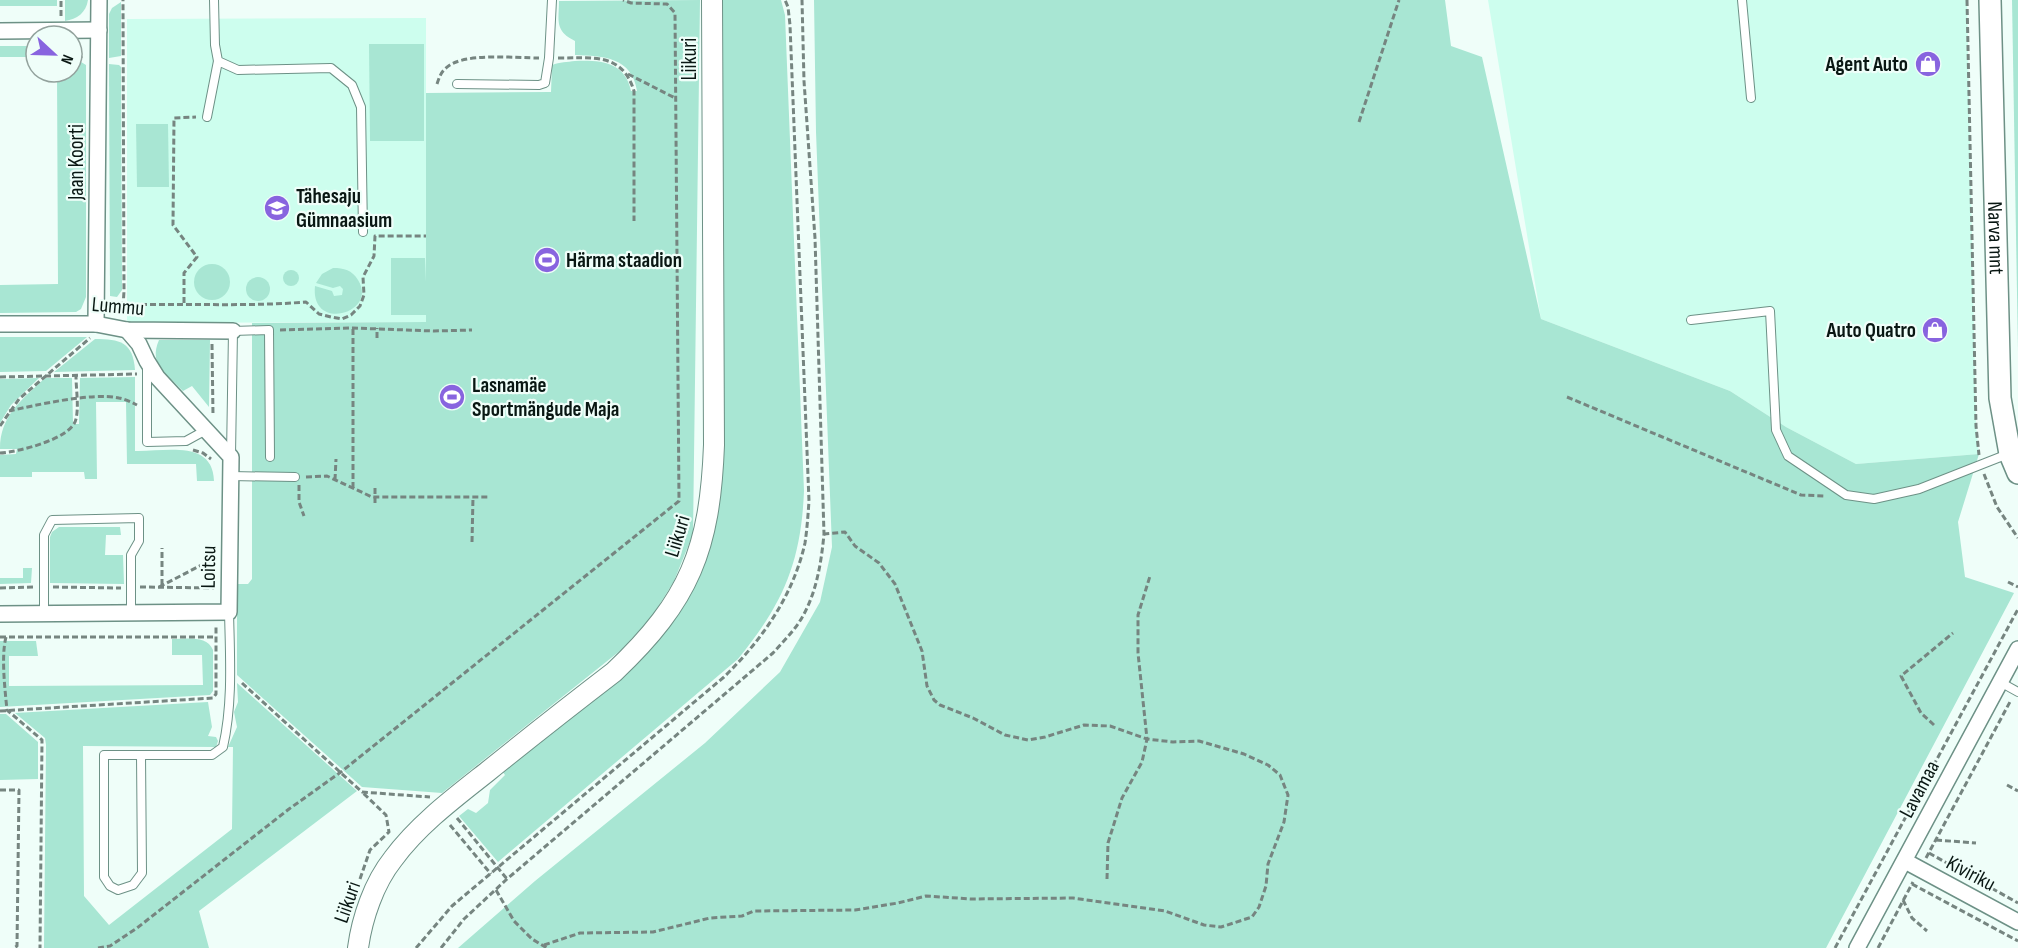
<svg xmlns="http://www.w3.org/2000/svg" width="2018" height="948" viewBox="0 0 2018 948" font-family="'Sofia Sans Condensed',sans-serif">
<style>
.built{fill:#cdfeee}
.green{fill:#a8e6d3}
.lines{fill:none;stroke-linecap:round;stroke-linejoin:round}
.service-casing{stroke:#6d9186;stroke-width:10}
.minor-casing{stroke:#6d9186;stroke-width:18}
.tertiary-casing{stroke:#6d9186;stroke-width:22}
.secondary-casing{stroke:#6d9186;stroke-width:24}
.path{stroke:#768580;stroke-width:3;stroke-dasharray:6 3;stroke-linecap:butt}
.service{stroke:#fff;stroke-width:8}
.minor{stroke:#fff;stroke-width:15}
.tertiary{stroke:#fff;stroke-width:20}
.secondary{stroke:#fff;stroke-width:21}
.labels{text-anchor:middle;stroke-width:4.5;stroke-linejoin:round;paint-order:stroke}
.street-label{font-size:21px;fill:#091713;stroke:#effef9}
.poi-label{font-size:21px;font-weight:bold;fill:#091713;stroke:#effef9;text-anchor:start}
</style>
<rect width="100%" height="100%" fill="#effef9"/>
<g class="built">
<path d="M1488,0H1967L1976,426L1979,454L1856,464L1786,427L1730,391L1541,319Z"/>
<path d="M426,18V322L127,323V19Z"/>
</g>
<g class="green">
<rect x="0" y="0" width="57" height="6"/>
<path d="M65,0H88C86,13 77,19 65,21Z"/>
<path d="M700,0L693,534L674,581L652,617L621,650L442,793L362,787L237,675V584H248L252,579V323L426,322V315H391V258H425L426,282V93L551,92L552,65C560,62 567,62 575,61C601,60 625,62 631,91H637C632,57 603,56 575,55V41C554,31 559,20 559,1Z"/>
<path d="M721,0H781L785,15L804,491C801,563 783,604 738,659L498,862L459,816L468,809L476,813L488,803L490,790L505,775L502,771L596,695L704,558Z"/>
<path d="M814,0H1445L1451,46L1482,57L1541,319L1730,391L1786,427L1856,464L1979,454L1958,522L1965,577L2014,593L1826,948H458L535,881L705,743L780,672L820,602L832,547L816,132Z"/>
<path d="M2012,0H2018V352Z"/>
<path d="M121,2V56L109,58V14L112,8Z"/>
<path d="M424,44V141H370L369,44Z"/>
<rect x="0" y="46" width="36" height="11"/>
<path d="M72,51L81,62L86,65V297L81,309L76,312L0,313V285L58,284L57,72H72Z"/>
<path d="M109,64L119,65L121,67L122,290L117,297L110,296Z"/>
<path d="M136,124H168L169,187H137Z"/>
<circle cx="212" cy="282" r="18"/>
<path d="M333,268C344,268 352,270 358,280C379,313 310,333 315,286L332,291L334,296L342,295L343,289L340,286L333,288L316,283L322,274Z"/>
<circle cx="291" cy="278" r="8"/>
<circle cx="258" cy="289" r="12"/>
<path d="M0,337H87L46,371L0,372Z"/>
<path d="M95,339C120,339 133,342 135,370L54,372Z"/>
<path d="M159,340H210L209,407L192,386L183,391C167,374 148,365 159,340Z"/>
<path d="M135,377V451C164,452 213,439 214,481H197L196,464H127L126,402H96L97,479H85L84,472H32V477H0V455L16,454L17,449H0C0,415 22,400 45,378H72L73,424H79L80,378Z"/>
<path d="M39,378L11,405L0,423V379Z"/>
<path d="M59,527H120L121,535H106L105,555H123L124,584L50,583V537L52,532Z"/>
<path d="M23,568H32L31,583L0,584V578H23Z"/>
<path d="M172,639C186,639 207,635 213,650V691L210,695L0,707V641H36L38,656H9V686L203,685L202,655H172Z"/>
<path d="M237,683L357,791L199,911L209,948H44L46,745L45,738L15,713L208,702L212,727L208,736L216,737L218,741L216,747L83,746L84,896L109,925L232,829L233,747H228L237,727L234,712L238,702Z"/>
<path d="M0,714H6L38,742V779L0,780Z"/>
</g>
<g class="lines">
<g class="service-casing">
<g id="service">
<path d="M214,0L215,45L218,61L238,70L331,68L352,85L361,107L363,232"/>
<path d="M1742,0L1751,98"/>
<path d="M457,84L539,85L545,83L549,58L552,0"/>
<path d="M207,117L218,61"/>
<path d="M1691,320L1770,311L1776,430L1788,456L1846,495L1874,499L1919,489L2008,454"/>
<path d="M147,367V442L186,441L206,430"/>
<path d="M231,455L233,331L269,330L270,457"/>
<path d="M230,476L295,477"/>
<path d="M44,614V535L52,520L139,518V541L131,555V613"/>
<path d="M2000,682L2018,692"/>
<path d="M141,755H104V877L110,886L118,890L133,885L142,873L141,755H212L223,747C233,703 230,657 229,612"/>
</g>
</g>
<g class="minor-casing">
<g id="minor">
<path d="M0,31L99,30"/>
<path d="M0,324H96L127,330L233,331"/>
<path d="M96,324L99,0"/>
<path d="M0,614L229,612L231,457L157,377L147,361L139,344L127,330"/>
<path d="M1905,861L2018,922"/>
<path d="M1857,948L2018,649"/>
</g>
</g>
<g class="tertiary-casing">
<path id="tertiary" d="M358,948C362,918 374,883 393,859C418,825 454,798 487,772C529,738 571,705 614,672C690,600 710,549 714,445L712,0"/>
</g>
<g class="secondary-casing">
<g id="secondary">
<path id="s1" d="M1990,0L2000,398L2010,454L2018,473"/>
</g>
</g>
<g class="path">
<path d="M1967,0L1976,426L1979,455"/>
<path d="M61,16V0"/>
<path d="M73,46L83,60"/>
<path d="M558,58C592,58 622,52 634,91V221"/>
<path d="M628,74L675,98"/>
<path d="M437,84C439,78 441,72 446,68C462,52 517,58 539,58"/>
<path d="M1359,122L1399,0"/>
<path d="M184,303V273L197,257L173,225L174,118L196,117"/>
<path d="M123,305C184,303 245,307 306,302L319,314L331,317L342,319L351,315L360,306L364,295L363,277L374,256L375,236H426"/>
<path d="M117,314L123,307L124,291L123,0"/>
<path d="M280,330L353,328L434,331L472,330"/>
<path d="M377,338V328"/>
<path d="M212,344L213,415"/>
<path d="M0,377L137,374"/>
<path d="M1567,397L1801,495L1826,496"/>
<path d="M9,411C36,405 93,392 119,398C125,399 131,402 137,405"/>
<path d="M0,426L19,399L90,338"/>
<path d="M193,450L203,453L211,459"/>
<path d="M0,453C18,452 72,439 76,419C79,406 76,389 76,376"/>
<path d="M1984,474L1997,507L2018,538"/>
<path d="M306,477L327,476L372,497H488"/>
<path d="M335,480L336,459"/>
<path d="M299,485V502L304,516"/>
<path d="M353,488V328"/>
<path d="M375,503V486"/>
<path d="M472,542L473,497"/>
<path d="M2008,582L2018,587"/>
<path d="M162,585V548"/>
<path d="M53,587L121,588"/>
<path d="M140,587L214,588"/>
<path d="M159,587L215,558"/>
<path d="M0,588L34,587"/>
<path d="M0,637H216"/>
<path d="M6,637C1,656 5,690 7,710L42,740L40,948"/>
<path d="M242,683L362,792L430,797"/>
<path d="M0,711L213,698L216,694V626"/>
<path d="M1934,725L1921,713L1901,676L1953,633"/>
<path d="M2007,785L2018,791"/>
<path d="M0,790H19L17,946L14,948"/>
<path d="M457,818L507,879"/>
<path d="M450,825L491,874"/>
<path d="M1936,840L1976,843"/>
<path d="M1929,853L2018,903"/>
<path d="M1926,858L2011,700"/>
<path d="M360,879L370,850L389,832L386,815L362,792"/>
<path d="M1107,879L1108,843L1122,798L1142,762L1147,739L1138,653V615L1150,576"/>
<path d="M1912,884L2018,941"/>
<path d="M496,890L514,921L532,939L547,948"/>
<path d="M1903,900L1912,918L1927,931"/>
<path d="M544,945L580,933L653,932L710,918L742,916L754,911L855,910L898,903L926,896L971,899L1073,898L1165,911L1204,925L1221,927L1252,917L1259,907L1266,886L1268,864L1284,822L1288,795L1280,775L1268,765L1244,754L1199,741L1173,742L1147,739L1110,726L1084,725L1045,737L1028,740L1005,735L973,718L940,705L934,700L927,686L922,651L895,584L879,563L855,546L845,532L824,534"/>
<path d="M98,948L110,946L137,928L289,809L341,772L679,501L675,13L667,4L631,3L623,0"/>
<path d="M416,948L452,906L724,677C762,640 793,596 805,543C807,530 808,515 809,501L790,25L788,7L785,0"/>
<path d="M441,948L464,919L507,879L773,653C780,645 788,637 795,628C815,602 821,566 824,534L815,238L804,81L802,0"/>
<path d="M1835,948L2018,609"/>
<path d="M1878,948L1913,882"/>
</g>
<use href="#service" class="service"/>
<use href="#minor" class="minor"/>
<use href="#tertiary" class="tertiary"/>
<use href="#secondary" class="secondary"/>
</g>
<defs>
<g id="shop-disc" transform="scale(1.35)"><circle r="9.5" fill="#8864df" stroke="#effef9"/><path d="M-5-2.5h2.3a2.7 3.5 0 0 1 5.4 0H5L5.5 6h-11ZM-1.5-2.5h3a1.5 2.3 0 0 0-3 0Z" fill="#fff"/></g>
<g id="school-disc" transform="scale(1.35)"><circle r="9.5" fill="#8864df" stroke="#effef9"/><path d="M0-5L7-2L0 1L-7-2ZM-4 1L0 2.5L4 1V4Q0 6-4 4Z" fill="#fff"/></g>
<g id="stadium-disc" transform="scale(1.35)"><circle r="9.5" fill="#8864df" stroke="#effef9"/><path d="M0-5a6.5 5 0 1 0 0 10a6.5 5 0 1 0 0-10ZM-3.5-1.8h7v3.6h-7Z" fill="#fff"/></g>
</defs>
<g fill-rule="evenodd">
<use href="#shop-disc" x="1928" y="64"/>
<use href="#school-disc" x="277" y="208"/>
<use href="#stadium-disc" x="547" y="260"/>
<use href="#shop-disc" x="1935" y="330"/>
<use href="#stadium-disc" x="452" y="397"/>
</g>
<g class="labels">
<g class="street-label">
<text transform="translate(689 59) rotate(-90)" y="7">Liikuri</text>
<text transform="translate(76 162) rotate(-90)" y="7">Jaan Koorti</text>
<text dy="7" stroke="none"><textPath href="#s1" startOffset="238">Narva mnt</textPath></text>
<text transform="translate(118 306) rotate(5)" y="7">Lummu</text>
<text transform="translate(677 536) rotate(-73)" y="7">Liikuri</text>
<text transform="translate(208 567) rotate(-89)" y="7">Loitsu</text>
<text transform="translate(1919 789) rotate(-62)" y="7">Lavamaa</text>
<text transform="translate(1971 873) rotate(28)" y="7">Kiviriku</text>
<text transform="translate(347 902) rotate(-71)" y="7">Liikuri</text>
</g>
<g class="poi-label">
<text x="1908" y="71" text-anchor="end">Agent Auto</text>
<text x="296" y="203">Tähesaju<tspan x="296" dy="24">Gümnaasium</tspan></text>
<text x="566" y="267">Härma staadion</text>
<text x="1916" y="337" text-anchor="end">Auto Quatro</text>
<text x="472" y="392">Lasnamäe<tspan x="472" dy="24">Sportmängude Maja</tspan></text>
</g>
</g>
<g transform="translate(54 54) rotate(112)"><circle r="28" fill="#effef9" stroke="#93a29d" stroke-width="1.5"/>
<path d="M0-4.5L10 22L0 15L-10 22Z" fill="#8864df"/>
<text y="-9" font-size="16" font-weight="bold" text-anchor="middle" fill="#091713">N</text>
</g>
</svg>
